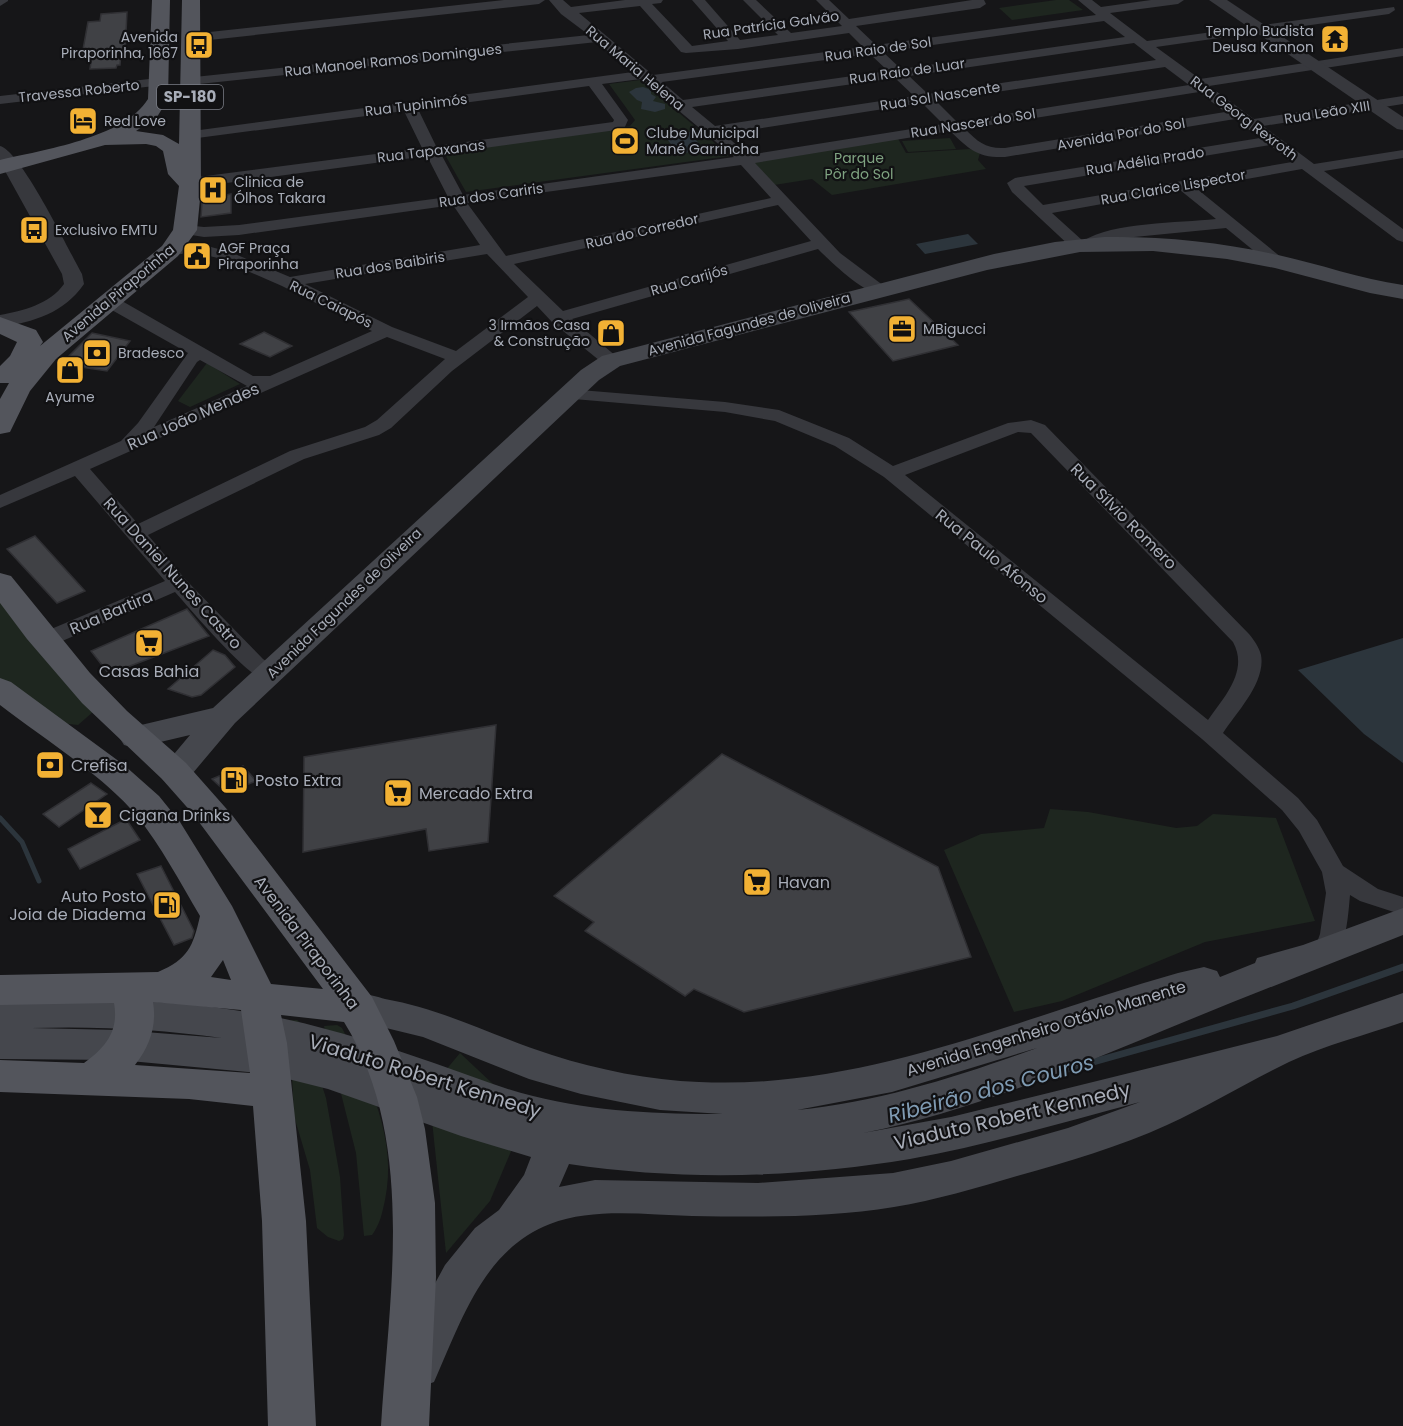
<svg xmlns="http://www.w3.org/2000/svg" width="1403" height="1426" viewBox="0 0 1403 1426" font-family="Poppins,sans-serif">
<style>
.green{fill:#1e261f}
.water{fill:#2c353c}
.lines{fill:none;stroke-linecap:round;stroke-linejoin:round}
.stream-far1{stroke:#2c353c;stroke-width:5}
.stream{stroke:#2c353c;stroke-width:7}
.building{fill:#404145;stroke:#303034;stroke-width:1.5}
.minor{fill:#37383d;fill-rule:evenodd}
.tertiary{fill:#37383d;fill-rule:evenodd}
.secondary{fill:#45474d;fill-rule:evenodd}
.primary{fill:#53555c;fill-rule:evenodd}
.labels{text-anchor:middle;stroke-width:4.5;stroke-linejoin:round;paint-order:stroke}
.far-street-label{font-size:14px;fill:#a8adb8;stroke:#111113}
.far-poi-label{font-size:14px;fill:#a8adb8;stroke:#111113;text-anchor:start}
.far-park-label{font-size:14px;fill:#7fa381;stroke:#111113}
.shield{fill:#111113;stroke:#7b7e86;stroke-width:1.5}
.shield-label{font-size:15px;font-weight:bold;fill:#a8adb8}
.street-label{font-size:16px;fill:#a8adb8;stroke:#111113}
.poi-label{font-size:16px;fill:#a8adb8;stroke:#111113;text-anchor:start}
.near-street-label{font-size:20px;fill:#a8adb8;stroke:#111113}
.near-water-label{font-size:21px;font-style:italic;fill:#7f9bb3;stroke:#111113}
</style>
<rect width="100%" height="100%" fill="#161618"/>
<g class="green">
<path d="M1056,0H1069L1083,10L1012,20L999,8Z"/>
<path d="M640,80L730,156L466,192L444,153L630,126L635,120L609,84Z"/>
<path d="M896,135L906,153L970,149L980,153L978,160L986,169L832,195L812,179L774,185L752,161Z"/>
<path d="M950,138L956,149L908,152L902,141Z"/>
<path d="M207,363L240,384L190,407L178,401Z"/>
<path d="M0,597L94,711L78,725L51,722L0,679Z"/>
<path d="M1050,809L1088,812L1176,828L1197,826L1213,814L1276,818L1315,921L1205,942L1062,1001L1014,1012L944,850L981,834L1044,828Z"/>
<path d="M297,1020L302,1024L326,1098L340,1177L344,1235L343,1239L339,1241L328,1237L317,1228L310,1170L294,1116L292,1076L282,1021Z"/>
<path d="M337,1025L342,1028C369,1080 398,1140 385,1200C382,1214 380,1224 372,1235L364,1236L356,1153L324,1026Z"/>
<path d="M460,1053L493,1084L506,1106L512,1149L490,1201L446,1253L432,1121L445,1071Z"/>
</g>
<g class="water">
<path d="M643,87L651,90V94L656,97L653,101L665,104V109L655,112L641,109L642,102L637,100L629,92L636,88Z"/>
<path d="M690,132L704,150L678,154L665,136Z"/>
<path d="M968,234L978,244L925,254L916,244Z"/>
<path d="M1403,638V763L1364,734L1298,670Z"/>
</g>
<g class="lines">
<path class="stream-far1" d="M0,818L22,842L39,881"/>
<path class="stream" d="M1061,1071L1293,1006L1403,967"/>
</g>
<g class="building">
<path d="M127,12L125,53H121L120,65H117L116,68L90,69L91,62H87L88,55H82L88,22L100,21L101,14Z"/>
<path d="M225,186L226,195L231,194V213L201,217L203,188Z"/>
<path d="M909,299L958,345L893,361L849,312Z"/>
<path d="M264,332L292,346L270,357L240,344Z"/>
<path d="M92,333L130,341L107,371L61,364Z"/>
<path d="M35,536L85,591L57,603L7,549Z"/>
<path d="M187,609L209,636L109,674L91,651Z"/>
<path d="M213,650L225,655L235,667L201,695L192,697L168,689Z"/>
<path d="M496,725L488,842L429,851L426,829L303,852L304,757Z"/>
<path d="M722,754L938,867L971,957L744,1012L694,989L685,996L585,931L594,922L554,896Z"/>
<path d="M243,766L256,781L227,793L212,779Z"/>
<path d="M91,783L107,794L59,827L43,814Z"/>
<path d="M126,819L140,840L80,869L68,849Z"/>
<path d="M161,866L194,931L192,938L174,945L137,874Z"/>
</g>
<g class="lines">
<g class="minor">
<path d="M504,0H545L539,4L191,42L184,38L191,34Z"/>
<path d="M549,0H563L571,7L625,0H663L661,3L652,4L692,46L728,41L692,0H705L740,40L778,35L743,0H756L791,33L842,26L816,0H829L849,19L972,0H984L986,4L980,8L856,26L876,45L1096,15L1078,0H1092L1101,7L1151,0H1184L1178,4L1110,13L1147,41L1394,7L1395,10L1389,14L1156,47L1200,79L1403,48V56L1209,86L1254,119L1403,96V104L1263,126L1314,164L1403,150V158L1324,171L1403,229V242L1397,240L1302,169L1196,188L1282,258L1284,261L1276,266L1270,264L1226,228L1114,239C1099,241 1090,254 1073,249L1012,192L1007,183L1015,178L1260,138L1235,119L1005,157C977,158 969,149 950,131L755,163L840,253L884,286L886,290L884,294C868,298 830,261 818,249L572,319L617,357L620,361L617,365H605L552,322L537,306L452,371L391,428L379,435L304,459L148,535L185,579L263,659L278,669L281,674L278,679C273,680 269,681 264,680C243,672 193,612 175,592L53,645L45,647L37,645L34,640L37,635L165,581L75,476L0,508V495L121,441L138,423L188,353L103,305L101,301L103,297H115L253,376H270L372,331L282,286L218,258L192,252L170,256L164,254L162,251L164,248L192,242L230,252L290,277L480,245L453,205L239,235L204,237L179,233L177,230L185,225L204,227L239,225L448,197L427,156L190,188L182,183L190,178L422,148L404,111L190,139L185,138L183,135L185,132L633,72L597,42L190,85L183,81L185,78L589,35L561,14ZM640,6L681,52L686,53L738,49L849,33L863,47L653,75L579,13ZM1104,21L1125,37L901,69L883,52ZM1134,43L1156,60L928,94L909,76ZM870,54L888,71L683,100L662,82ZM1165,67L1189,85L957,122L936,101ZM895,78L914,96L715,126L692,107ZM641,79L734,157L463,195L441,154L624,129L628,120L602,84ZM589,86L614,120L613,122L436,146L418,109ZM1199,92L1225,112L1005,148C986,149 978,142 965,129ZM922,103L943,124L748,155L724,134ZM1270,145L1292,162L1043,205L1024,186ZM741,165L771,198L506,256L467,203ZM1180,190L1216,219C1178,223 1113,222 1083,241L1052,213ZM778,205L811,241L563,311L514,264ZM487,254L528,297L456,351L392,327L305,284ZM387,337L445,359L377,420L365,427L290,451L138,524L90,469ZM200,360L247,386L154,427L197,362Z"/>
<path d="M158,78L163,79L165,82L163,85L0,104V96Z"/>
<path d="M568,389L725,402L779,410L849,438L893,466L1008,423L1031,420L1045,425L1249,634C1254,640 1259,647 1261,655C1266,682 1237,712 1223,733L1298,798L1317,820L1343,866L1378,889L1403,897V915L1360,901L1350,895C1348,917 1347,938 1336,958L1327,961L1318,958L1314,951L1320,934L1326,893L1322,872L1299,831L1282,810L1202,739L884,477L835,446L775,421L725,412L562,398L559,394L562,390ZM1018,432L1031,433L1233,642C1249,671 1224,697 1208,720L905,475Z"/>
</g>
<g class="tertiary">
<path d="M0,0H8V1L0,6Z"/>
<path d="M1209,0H1227L1403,117V130L1397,129Z"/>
<path d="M0,146C21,151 69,251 82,274L84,284C64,313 34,322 0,327V315C23,311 50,304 64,284L62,274L0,162Z"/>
</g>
<g class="secondary">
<path d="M1104,237C1163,236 1221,242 1278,255C1320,264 1360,279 1403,285V299L1370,293L1275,268L1227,259L1153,251L1080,252L987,270L620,366L599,380L235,723L187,780L175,783L163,780L159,772L190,735L135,748L124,745L119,737L124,729L213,708L581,370L602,356L994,254L1055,242Z"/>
<path d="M1403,908V935C1330,964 1257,992 1184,1022C1080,1065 973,1111 863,1133L951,1117L1182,1060L1277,1036L1403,993V1022C1366,1035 1325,1045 1289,1062C1248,1082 1209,1106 1167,1125C1119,1147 1067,1162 1017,1176C976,1188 936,1200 894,1207C828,1218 759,1217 692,1216C647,1215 594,1207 550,1224C483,1250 461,1322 434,1382L418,1388L402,1382L396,1368L420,1311L445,1265L475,1228L499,1210L524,1175L531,1157L461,1136L328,1089L268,1074L119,1060L0,1059V1000C96,997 191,999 285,1019C336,1030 385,1046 434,1063C467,1074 499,1088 533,1096C595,1112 660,1114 723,1114L660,1110L581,1094L529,1079L423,1037L345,1018L339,1008L345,998C349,997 354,994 358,994C366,993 377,997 385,999C443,1009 495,1037 552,1055C599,1070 649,1080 699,1082C867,1090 1020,1017 1178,973L1204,967L1217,971L1220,977L1255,963L1257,958L1303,945ZM31,1028C95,1026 159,1029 222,1038L119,1030ZM1037,1048C959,1076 880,1102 797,1110L892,1092ZM1140,1102L1068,1128L951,1161L893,1173L758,1183L595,1180L559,1187L569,1164C683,1181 796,1178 910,1159C987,1145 1064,1122 1140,1102Z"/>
</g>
<g class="primary">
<path d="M152,0H170L168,99L157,117L136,131L163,135L179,144L182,0H200L201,189L197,230L178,256L56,359L30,391L10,432L0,434V399L9,383H0V366L10,356L17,342L0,334V317L36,330L43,342L40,346L162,246L173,230L179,186L168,174L163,151L156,146L146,144L105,145L0,174V160C42,150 124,138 148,99Z"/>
<path d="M0,573L11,576L90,673L127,711L186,763L232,815L372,997L394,1041L417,1097L425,1129L435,1203L436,1277L429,1426H381C389,1295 417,1140 344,1022L281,1015L287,1043L306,1221L316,1426H268L262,1221L253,1106L189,1099L0,1092V1060L84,1063C106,1047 119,1031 114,1003L0,1005V975L158,972C188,959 193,947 200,916C180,882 161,846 136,815C104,776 41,737 0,705V678L11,682L124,765L159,796L180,822L232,906L271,984L323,989L193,814L162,779L82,703L27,639L0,603ZM223,960L231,980L211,977ZM153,1002L241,1010L250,1073L135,1065C150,1046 157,1025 153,1002Z"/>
</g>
</g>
<defs>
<g id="temple-square" transform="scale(1.5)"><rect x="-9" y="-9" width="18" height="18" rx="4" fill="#f2b134" stroke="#111113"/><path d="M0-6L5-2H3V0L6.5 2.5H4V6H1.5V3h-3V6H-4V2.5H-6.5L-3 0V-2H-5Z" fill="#111"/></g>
<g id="bus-square" transform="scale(1.5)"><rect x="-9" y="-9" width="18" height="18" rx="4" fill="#f2b134" stroke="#111113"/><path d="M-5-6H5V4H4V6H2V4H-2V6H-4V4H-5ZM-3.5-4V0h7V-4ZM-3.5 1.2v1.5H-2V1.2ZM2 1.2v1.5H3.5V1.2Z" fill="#111"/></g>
<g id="hotel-square" transform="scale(1.5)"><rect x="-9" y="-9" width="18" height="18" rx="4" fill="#f2b134" stroke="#111113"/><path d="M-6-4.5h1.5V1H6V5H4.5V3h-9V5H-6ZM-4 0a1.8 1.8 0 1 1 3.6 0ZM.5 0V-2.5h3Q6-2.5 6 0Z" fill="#111"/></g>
<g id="stadium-square" transform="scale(1.5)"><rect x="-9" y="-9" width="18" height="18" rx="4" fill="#f2b134" stroke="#111113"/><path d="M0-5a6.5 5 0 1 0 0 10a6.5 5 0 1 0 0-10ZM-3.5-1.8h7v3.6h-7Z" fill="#111"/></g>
<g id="hospital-square" transform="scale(1.5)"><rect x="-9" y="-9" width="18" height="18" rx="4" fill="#f2b134" stroke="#111113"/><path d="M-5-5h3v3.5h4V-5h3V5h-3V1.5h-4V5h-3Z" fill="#111"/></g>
<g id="civic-square" transform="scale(1.5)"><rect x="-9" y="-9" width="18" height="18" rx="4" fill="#f2b134" stroke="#111113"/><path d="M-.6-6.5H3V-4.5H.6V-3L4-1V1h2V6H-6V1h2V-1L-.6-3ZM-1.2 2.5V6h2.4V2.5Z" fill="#111"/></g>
<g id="office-square" transform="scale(1.5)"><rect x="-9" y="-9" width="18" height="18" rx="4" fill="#f2b134" stroke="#111113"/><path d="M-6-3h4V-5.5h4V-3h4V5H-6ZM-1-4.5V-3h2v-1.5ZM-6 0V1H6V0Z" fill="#111"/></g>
<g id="shop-square" transform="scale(1.5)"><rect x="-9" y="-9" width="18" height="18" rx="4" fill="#f2b134" stroke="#111113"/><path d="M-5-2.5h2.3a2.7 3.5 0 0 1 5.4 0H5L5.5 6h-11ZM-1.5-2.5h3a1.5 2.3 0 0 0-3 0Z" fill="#111"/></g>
<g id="bank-square" transform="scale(1.5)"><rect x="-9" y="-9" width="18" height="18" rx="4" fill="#f2b134" stroke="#111113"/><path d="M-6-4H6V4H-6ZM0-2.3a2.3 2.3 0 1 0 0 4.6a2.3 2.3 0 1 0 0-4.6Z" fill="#111"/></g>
<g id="supermarket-square" transform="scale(1.5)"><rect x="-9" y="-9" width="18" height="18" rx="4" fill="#f2b134" stroke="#111113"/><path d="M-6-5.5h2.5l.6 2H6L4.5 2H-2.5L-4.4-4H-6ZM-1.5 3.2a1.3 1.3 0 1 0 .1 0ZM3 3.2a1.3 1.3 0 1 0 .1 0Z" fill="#111"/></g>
<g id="fuel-square" transform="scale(1.5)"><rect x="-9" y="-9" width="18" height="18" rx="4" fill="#f2b134" stroke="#111113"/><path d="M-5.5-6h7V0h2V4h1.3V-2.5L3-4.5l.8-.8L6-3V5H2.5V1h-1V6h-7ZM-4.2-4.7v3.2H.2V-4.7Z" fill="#111"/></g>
<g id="bar-square" transform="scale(1.5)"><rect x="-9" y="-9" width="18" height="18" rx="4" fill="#f2b134" stroke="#111113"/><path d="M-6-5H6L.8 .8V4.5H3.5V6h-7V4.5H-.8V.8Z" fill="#111"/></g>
</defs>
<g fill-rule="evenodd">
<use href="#temple-square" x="1335" y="39"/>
<use href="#bus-square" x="199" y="45"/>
<use href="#hotel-square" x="83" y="121"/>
<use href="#stadium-square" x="625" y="141"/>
<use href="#hospital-square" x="213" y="190"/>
<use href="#bus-square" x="34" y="230"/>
<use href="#civic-square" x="197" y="256"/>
<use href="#office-square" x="902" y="329"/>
<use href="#shop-square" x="611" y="333"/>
<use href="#bank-square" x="97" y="353"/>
<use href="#shop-square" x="70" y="370"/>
<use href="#supermarket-square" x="149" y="643"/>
<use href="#bank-square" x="50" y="765"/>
<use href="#fuel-square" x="234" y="780"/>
<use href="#supermarket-square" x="398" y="793"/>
<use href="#bar-square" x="98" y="815"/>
<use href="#supermarket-square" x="757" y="882"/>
<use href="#fuel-square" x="167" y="905"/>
</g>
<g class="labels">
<g class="far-street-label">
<text transform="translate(771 25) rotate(-8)" y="5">Rua Patrícia Galvão</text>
<text transform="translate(878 49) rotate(-8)" y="5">Rua Raio de Sol</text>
<text transform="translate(393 60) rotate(-6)" y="5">Rua Manoel Ramos Domingues</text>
<text transform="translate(635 68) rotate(40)" y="5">Rua Maria Helena</text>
<text transform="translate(907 71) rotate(-8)" y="5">Rua Raio de Luar</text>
<text transform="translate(79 91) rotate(-6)" y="5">Travessa Roberto</text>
<text transform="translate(940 96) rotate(-9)" y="5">Rua Sol Nascente</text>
<text transform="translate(416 105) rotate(-7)" y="5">Rua Tupinimós</text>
<text transform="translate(1327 112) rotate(-9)" y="5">Rua Leão XIII</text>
<text transform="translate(1244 118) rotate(37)" y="5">Rua Georg Rexroth</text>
<text transform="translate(973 123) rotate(-9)" y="5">Rua Nascer do Sol</text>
<text transform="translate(1121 134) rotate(-10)" y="5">Avenida Por do Sol</text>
<text transform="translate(431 151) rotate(-7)" y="5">Rua Tapaxanas</text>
<text transform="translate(1145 161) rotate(-9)" y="5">Rua Adélia Prado</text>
<text transform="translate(1173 187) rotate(-10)" y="5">Rua Clarice Lispector</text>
<text transform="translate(491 195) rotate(-8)" y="5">Rua dos Cariris</text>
<text transform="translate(642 231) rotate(-13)" y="5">Rua do Corredor</text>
<text transform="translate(390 265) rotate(-9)" y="5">Rua dos Baibiris</text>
<text transform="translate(689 280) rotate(-16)" y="5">Rua Carijós</text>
<text transform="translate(118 293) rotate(-40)" y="5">Avenida Piraporinha</text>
<text transform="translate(331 304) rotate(26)" y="5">Rua Caiapós</text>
<text transform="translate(749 324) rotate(-15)" y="5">Avenida Fagundes de Oliveira</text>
<text transform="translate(344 603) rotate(-44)" y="5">Avenida Fagundes de Oliveira</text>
</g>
<g class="far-poi-label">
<text x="1314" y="36" text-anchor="end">Templo Budista<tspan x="1314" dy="16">Deusa Kannon</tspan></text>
<text x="178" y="42" text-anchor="end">Avenida<tspan x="178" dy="16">Piraporinha, 1667</tspan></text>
<text x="104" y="126">Red Love</text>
<text x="646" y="138">Clube Municipal<tspan x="646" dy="16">Mané Garrincha</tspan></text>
<text x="234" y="187">Clinica de<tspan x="234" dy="16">Ólhos Takara</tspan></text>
<text x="55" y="235">Exclusivo EMTU</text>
<text x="218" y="253">AGF Praça<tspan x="218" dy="16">Piraporinha</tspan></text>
<text x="590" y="330" text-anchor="end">3 Irmãos Casa<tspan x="590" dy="16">&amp; Construção</tspan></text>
<text x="923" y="334">MBigucci</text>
<text x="118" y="358">Bradesco</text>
<text x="70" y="402" text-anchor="middle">Ayume</text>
</g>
<g class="far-park-label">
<text x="859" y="163">Parque<tspan x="859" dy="16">Pôr do Sol</tspan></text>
</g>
<rect class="shield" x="157" y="85" width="66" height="24" rx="4.5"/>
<g class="shield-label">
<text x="190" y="102">SP-180</text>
</g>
<g class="street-label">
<text transform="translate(193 416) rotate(-24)" y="6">Rua João Mendes</text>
<text transform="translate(1124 516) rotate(45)" y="6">Rua Sílvio Romero</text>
<text transform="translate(992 556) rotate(39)" y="6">Rua Paulo Afonso</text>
<text transform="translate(173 573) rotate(48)" y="6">Rua Daniel Nunes Castro</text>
<text transform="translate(111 612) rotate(-23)" y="6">Rua Bartira</text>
<text transform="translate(307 942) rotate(53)" y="6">Avenida Piraporinha</text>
<text transform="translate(1046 1028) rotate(-17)" y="6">Avenida Engenheiro Otávio Manente</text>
</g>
<g class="poi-label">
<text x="149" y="677" text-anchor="middle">Casas Bahia</text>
<text x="71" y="771">Crefisa</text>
<text x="255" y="786">Posto Extra</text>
<text x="419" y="799">Mercado Extra</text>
<text x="119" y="821">Cigana Drinks</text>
<text x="778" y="888">Havan</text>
<text x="146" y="902" text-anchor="end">Auto Posto<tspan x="146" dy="18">Joia de Diadema</tspan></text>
</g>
<g class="near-street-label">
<text transform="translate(425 1076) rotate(17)" y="7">Viaduto Robert Kennedy</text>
<text transform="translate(1012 1116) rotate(-13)" y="7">Viaduto Robert Kennedy</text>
</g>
<g class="near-water-label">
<text transform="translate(991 1089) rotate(-15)" y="7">Ribeirão dos Couros</text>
</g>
</g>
</svg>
